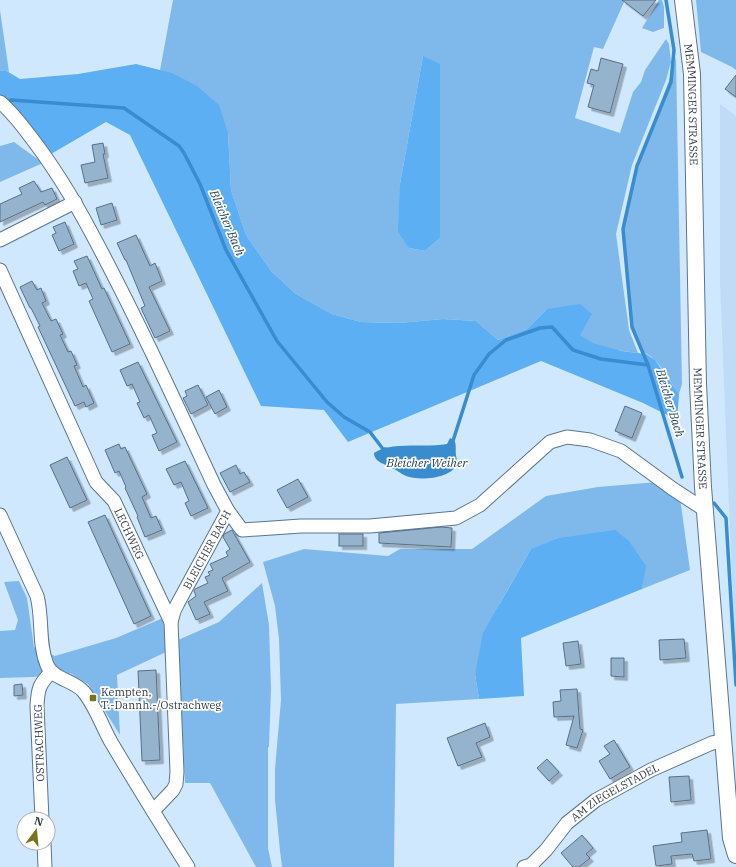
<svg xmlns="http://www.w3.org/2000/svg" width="736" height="867" viewBox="0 0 736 867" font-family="'IBM Plex Serif',serif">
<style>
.built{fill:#bfdbf5}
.green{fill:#7fb9ec;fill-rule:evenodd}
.forest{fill:#5daff3}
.water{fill:#398cce}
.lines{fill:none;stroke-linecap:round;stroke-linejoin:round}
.stream{stroke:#398cce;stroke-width:3.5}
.building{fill:#96b3cd;stroke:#557088;filter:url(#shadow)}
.minor-casing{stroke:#5a758e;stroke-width:15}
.major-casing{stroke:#5a758e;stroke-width:18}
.minor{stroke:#fff;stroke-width:13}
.major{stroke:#fff;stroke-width:16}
.poi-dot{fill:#777419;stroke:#fff;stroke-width:1.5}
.labels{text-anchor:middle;stroke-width:3.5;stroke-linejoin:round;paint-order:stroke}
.street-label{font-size:11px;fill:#323e49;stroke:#fff}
.poi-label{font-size:11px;fill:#323e49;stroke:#fff;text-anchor:start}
.water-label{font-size:12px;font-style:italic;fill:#1b3d58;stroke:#fff}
</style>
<defs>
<filter id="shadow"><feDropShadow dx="3.5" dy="3.5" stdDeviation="0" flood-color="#0004"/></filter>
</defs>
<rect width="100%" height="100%" fill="#d0e8fe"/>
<path class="built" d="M720,104L736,116V680L720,283Z"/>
<g class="green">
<path d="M173,0H625L603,49L594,47L575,118L620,133L633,92L641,82L645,70L666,39L669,44L671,62L666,80L632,165L616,234L629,330L638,353C623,351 606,349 592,343C576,335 561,320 547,309L527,329L498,340L476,321L443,319L399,323L361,322L332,314L296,294L271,271L246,235L231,190L228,133L160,70ZM423,56L440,238L425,251L409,248L400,184Z"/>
<path d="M659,0H662L664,7V28L653,32L642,28Z"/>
<path d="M696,0H736V70L732,67L701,52Z"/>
<path d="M0,10L9,72L5,70L0,71Z"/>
<path d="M676,57L682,384L679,394C671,383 657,356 644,353L633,328L622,235L637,166L669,81Z"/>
<path d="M14,142L43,163L0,182V146Z"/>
<path d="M657,482L680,498L690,570L642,589L645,566L531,549L500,603L475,674L479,699L396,704L394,867H282L280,851L275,800V769L281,700L279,639L275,606L263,562L304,549L388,556L400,549H472L546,496L598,487Z"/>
<path d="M19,581L27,598L34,647L55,656L116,638L163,618L166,652L117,675L120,735L88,684L70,673L33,677L0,678V631L15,630L18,620L4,582Z"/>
<path d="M262,583L269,625L271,689L269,747H268V848L272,867H256L210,783H185L178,640L219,622Z"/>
</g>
<g class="forest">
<path d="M423,56L440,64V238L425,251L409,248L398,232L400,184Z"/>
<path d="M136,64L172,73L197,86L219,105L228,133L231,190L246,235L271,271L296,294L332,314L361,322L399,323L443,319L476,321L498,340L527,329L547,309L580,304L592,314L580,335L593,343L622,351L646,354L655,360L679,394L677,420L643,403L541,361L348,442L324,410L261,406L130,135L106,122L51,154L27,123L0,95V71L5,70L20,79L78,74Z"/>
<path d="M615,530L629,541L646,566L642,589L521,638L524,696L479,699L475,674L483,633L531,549L559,538Z"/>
</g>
<path class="water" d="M450,438L454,440C457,445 455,449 456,455C456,458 458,460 457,464C451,479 419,481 406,476C401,474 397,470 392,468C385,464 374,462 374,453C390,441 427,448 447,444Z"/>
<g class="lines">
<g class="stream">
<path d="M5,103L11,100L124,108L179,146L184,153L200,184L226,250L277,341L327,402L344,417L370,432L383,449H386"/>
<path d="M648,365L632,327L623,229L637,166L671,82L674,50L666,0"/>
<path d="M452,444L474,375L489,354L506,340L540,328L552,327L573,350L601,359L648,365L682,477"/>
<path d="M714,503L726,518L736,685"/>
</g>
</g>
<g class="building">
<path d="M622,0H656L643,16Z"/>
<path d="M601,58L623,64L610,113L588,107L594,85L587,83L591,69L598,71Z"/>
<path d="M736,75V97L725,89Z"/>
<path d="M103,143L105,154H103L108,178L85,183L81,165L95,162L92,145Z"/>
<path d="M34,181L41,192L52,188L57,199L45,205L43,202L0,222V204L22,194L19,188Z"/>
<path d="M112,203L117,220L101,225L96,208Z"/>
<path d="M65,222L74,244L59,251L52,235L56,233L53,227Z"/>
<path d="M136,235L150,266L155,263L162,281L149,287L170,331L155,338L141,308L145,306L126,260H125L117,243Z"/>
<path d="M87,256L102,289L104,288L130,344L112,352L89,301L93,299L86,283L79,286L73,271L78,269L74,261Z"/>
<path d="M32,281L37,290L41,288L46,301L42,303L51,321L56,319L63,334L60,335L68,352L71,351L77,365L74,366L83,387L86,385L94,403L86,407L84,402L75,406L38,327L40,326L31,308H30L20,287Z"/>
<path d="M138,362L177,442L159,451L152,435L157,433L149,415L144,418L137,403L140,402L132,384L127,386L120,370Z"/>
<path d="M198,385L208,405L191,414L183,398L187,396L185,391Z"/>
<path d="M219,390L227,407L215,414L206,397Z"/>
<path d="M625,406L642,413L632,438L615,431Z"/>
<path d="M119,444L121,449L125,447L147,494L142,497L151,518L156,516L162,530L145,537L137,517L138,516L125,488L126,487L119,471L115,473L105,450Z"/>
<path d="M67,457L87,500L70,508L50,465Z"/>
<path d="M185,461L208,508L191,516L185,503L189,501L181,482L174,485L166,469Z"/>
<path d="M236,465L240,474L244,472L250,482L230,492L220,473Z"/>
<path d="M298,479L308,497L287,508L277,490Z"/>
<path d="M105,515L151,616L134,624L88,522Z"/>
<path d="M441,527L452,528L451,547L379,543V533Z"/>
<path d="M232,530L250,562L222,578L228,591L204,602L210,614L196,620L188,602L196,596L194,591L195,589L208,583L205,577L210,575L208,572L213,570L210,564L228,556L226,552L230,549L223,537L224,534Z"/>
<rect x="339" y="534" width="24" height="12"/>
<path d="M684,639L686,658L660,660L659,640Z"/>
<path d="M578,641L581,664L566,666L563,643Z"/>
<path d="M611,658H624V677L611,676Z"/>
<path d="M156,670L160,760L142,761L138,671Z"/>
<path d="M22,684L23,695L14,696V685Z"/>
<path d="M577,689L580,729L583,730L577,748L566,745L574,716L554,717L553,702L561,701L560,690Z"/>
<path d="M485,723L490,737L476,743L482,757L458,766L447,738Z"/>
<path d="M614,740L630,767L610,779L599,761L610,754L604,746Z"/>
<path d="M547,759L559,772L549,781L537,768Z"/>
<path d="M689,776L691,800L671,802L669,777Z"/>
<path d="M707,830L711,859L694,861L692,854L671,856L672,864L656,866L653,846L682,842L681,833Z"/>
<path d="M582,835L593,848L586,854L590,858L579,867H573L561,853Z"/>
</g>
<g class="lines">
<g class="minor-casing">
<g id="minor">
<path d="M0,102C12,112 21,124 30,136C54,167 74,200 92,234C136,316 175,401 214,485L228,511L242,530L301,526H370L456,518L480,505L550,442L567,437L590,440L621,451L673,489L705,510"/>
<path d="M0,240L75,202"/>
<path id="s1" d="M0,270L96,482L114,501L171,622L177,772L176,784L173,790L153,811"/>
<path d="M0,515L37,596C43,618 38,643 47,665C53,679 73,680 83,691C95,705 102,726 111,742C136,784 162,826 188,867"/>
<path id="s2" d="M171,622L174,611L178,603L228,511"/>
<path d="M42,819L37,706C38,688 39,685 51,672"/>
<path d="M44,843L45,867"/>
<path id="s3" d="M524,867L531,865L546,850L567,823L596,800L651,770L712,743L723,741"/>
</g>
</g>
<g class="major-casing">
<g id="major">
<path id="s4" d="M683,0L692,74L698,384L703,487L731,838L736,855"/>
</g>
</g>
<use href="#minor" class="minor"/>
<use href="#major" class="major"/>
</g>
<rect class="poi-dot" x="89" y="694" width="8" height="8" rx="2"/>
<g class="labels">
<g class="street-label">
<text dy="4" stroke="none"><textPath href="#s4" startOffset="105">MEMMINGER STRASSE</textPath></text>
<text dy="4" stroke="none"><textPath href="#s4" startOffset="429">MEMMINGER STRASSE</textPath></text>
<text dy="4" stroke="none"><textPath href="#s1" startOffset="295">LECHWEG</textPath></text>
<text dy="4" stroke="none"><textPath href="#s2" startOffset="81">BLEICHER BACH</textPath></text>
<text transform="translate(39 743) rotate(-92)" y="4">OSTRACHWEG</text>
<text dy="4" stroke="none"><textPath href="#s3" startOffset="120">AM ZIEGELSTADEL</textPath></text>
</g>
<g class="poi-label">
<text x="101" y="696">Kempten,<tspan x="101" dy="13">T.-Dannh.-/Ostrachweg</tspan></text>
</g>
<g class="water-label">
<text transform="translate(227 223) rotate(67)" y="4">Bleicher Bach</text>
<text transform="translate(670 403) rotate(73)" y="4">Bleicher Bach</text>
<text x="427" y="467">Bleicher Weiher</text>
</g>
</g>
<g transform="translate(36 831) rotate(16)"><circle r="19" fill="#ffffff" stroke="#adb2b6"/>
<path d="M0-3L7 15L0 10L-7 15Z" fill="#777419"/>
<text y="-6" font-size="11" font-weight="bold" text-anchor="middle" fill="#323e49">N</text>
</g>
</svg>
